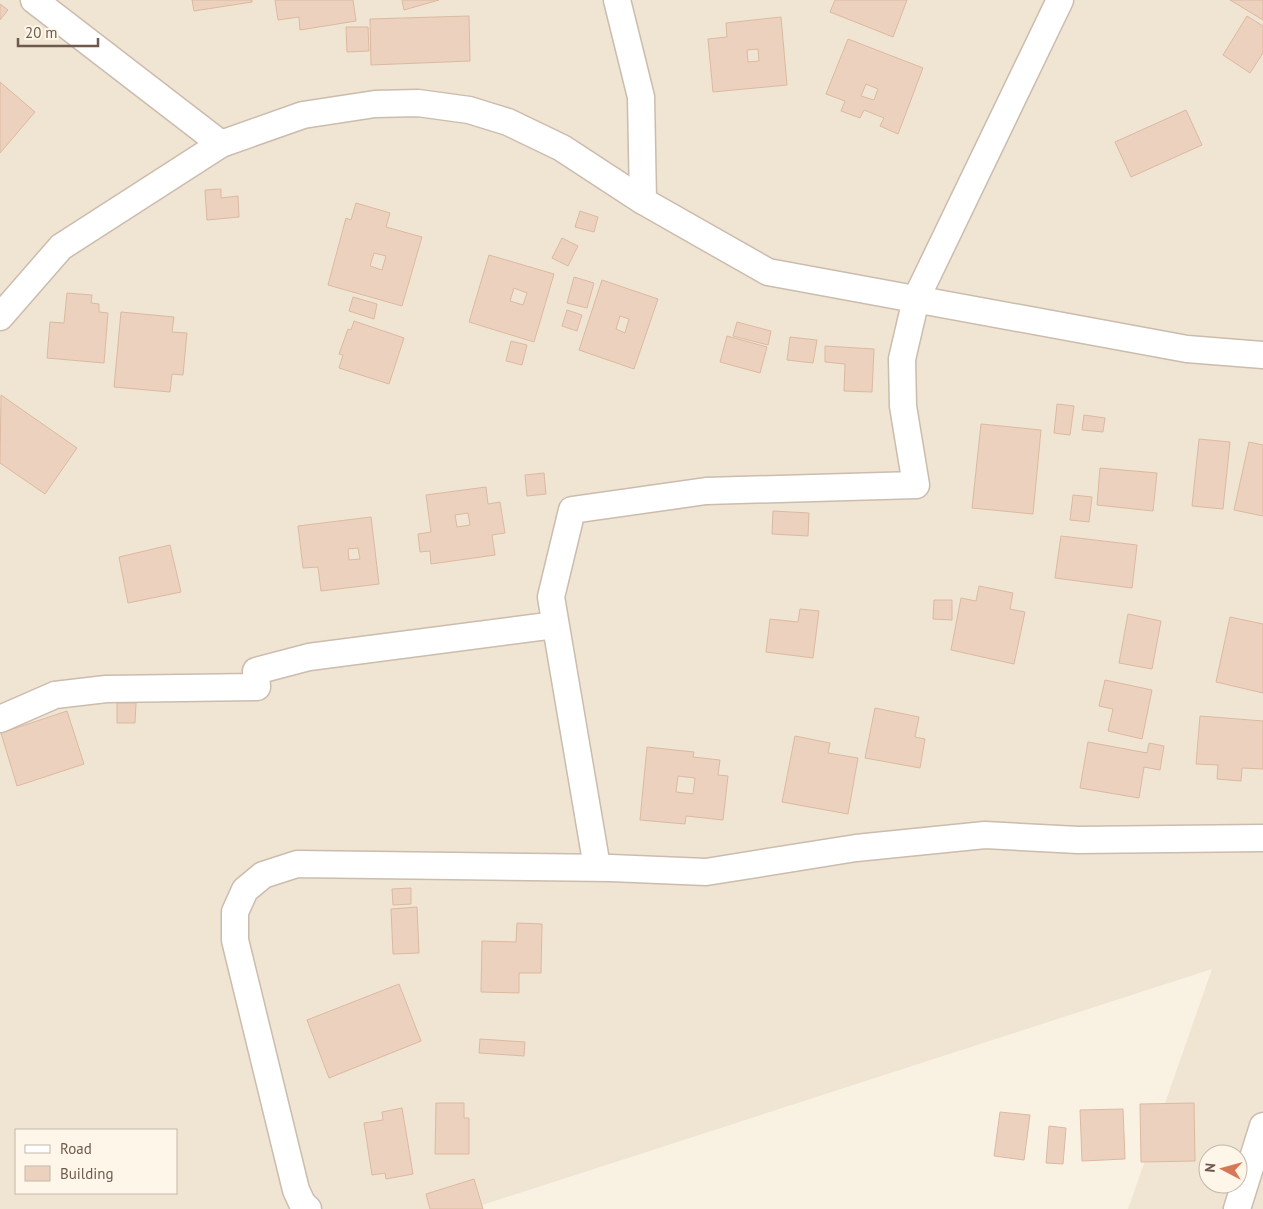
<svg xmlns="http://www.w3.org/2000/svg" width="1263" height="1209" viewBox="0 0 1263 1209" font-family="'PT Sans',sans-serif">
<style>
.residential{fill:#f0e4d3;fill-rule:evenodd}
.building{fill:#ecd2be;stroke:#dcb9a0;fill-rule:evenodd}
.lines{fill:none;stroke-linecap:round;stroke-linejoin:round}
.street-casing{stroke:#cbbcae;stroke-width:29}
.street{stroke:#fff;stroke-width:26}
</style>
<rect width="100%" height="100%" fill="#f9f2e3"/>
<path class="residential" d="M0,0H1263V1209H1128L1212,969L470,1209H0ZM16,1130H176V1193H16ZM1208,1154H1238V1184H1208Z"/>
<g class="building">
<path d="M192,0H252V2L194,11Z"/>
<path d="M275,0H353L356,21L300,30L299,17L278,20Z"/>
<path d="M402,0H439L404,10Z"/>
<path d="M835,0H907L893,37L830,12Z"/>
<path d="M1230,0H1263V20Z"/>
<path d="M0,4L8,10L0,20Z"/>
<path d="M469,16L470,61L371,65L370,19Z"/>
<path d="M1247,16L1263,26V53L1250,73L1223,55Z"/>
<path d="M781,17L787,85L713,92L708,39L727,37L726,23ZM758,49L759,61L748,62L747,50Z"/>
<path d="M346,27H368L369,51L347,52Z"/>
<path d="M848,39L923,68L898,134L880,126L884,118L864,110L860,118L841,111L845,101L826,94ZM866,84L878,89L874,100L861,96Z"/>
<path d="M0,82L35,112L0,153Z"/>
<path d="M1186,110L1202,145L1131,177L1115,142Z"/>
<path d="M221,189V198L238,196L239,217L207,220L205,190Z"/>
<path d="M356,203L390,213L386,227L422,237L402,306L328,285L346,218L351,220ZM374,253L386,256L382,270L370,266Z"/>
<path d="M580,211L598,217L594,232L575,227Z"/>
<path d="M562,238L578,246L568,266L552,258Z"/>
<path d="M489,255L554,274L534,342L469,322ZM514,288L527,293L523,305L510,301Z"/>
<path d="M574,277L594,283L587,308L567,303Z"/>
<path d="M602,280L658,299L634,369L579,350ZM620,316L629,319L625,333L616,329Z"/>
<path d="M67,293L92,295L91,303L99,304V312L108,313L104,363L47,358L50,322L64,323Z"/>
<path d="M353,297L377,304L374,319L349,311Z"/>
<path d="M567,310L582,315L577,331L562,326Z"/>
<path d="M121,312L174,317L172,332L187,333L183,375L172,374L170,392L114,387Z"/>
<path d="M354,321L404,338L389,384L339,368L343,355L339,354L348,329L351,330Z"/>
<path d="M737,322L771,331L768,345L733,336Z"/>
<path d="M727,336L767,347L760,373L720,362Z"/>
<path d="M790,337L817,340L813,363L787,360Z"/>
<path d="M511,341L527,345L522,365L506,361Z"/>
<path d="M825,346L874,349L872,392L844,391L845,364L825,362Z"/>
<path d="M1,395L77,448L45,494L0,463Z"/>
<path d="M1057,404L1074,406L1070,435L1054,433Z"/>
<path d="M1084,415L1105,418L1103,432L1082,430Z"/>
<path d="M981,424L1041,430L1033,514L972,508Z"/>
<path d="M1199,439L1230,442L1223,509L1192,506Z"/>
<path d="M1249,442L1263,445V516L1234,510Z"/>
<path d="M1100,468L1157,473L1153,511L1097,505Z"/>
<path d="M544,473L546,494L527,496L525,475Z"/>
<path d="M486,487L488,504L500,502L505,533L492,535L495,555L431,564L430,551L420,552L418,534L431,532L426,495ZM468,513L470,525L457,527L455,515Z"/>
<path d="M1073,495L1092,497L1089,522L1070,520Z"/>
<path d="M773,511L809,513L808,536L772,534Z"/>
<path d="M371,517L379,584L321,591L318,567L303,568L298,526ZM358,548L360,559L349,560L348,549Z"/>
<path d="M1061,536L1137,545L1132,588L1055,578Z"/>
<path d="M170,545L181,592L128,603L119,557Z"/>
<path d="M979,586L1013,593L1010,609L1025,612L1014,664L951,650L961,598L976,601Z"/>
<path d="M934,600H952V620L933,619Z"/>
<path d="M800,609L819,611L813,658L766,652L770,619L798,622Z"/>
<path d="M1128,614L1161,621L1152,669L1119,663Z"/>
<path d="M1230,617L1263,624V693L1216,682Z"/>
<path d="M1105,680L1152,690L1142,739L1108,731L1113,709L1099,706Z"/>
<path d="M117,703H136L135,723H117Z"/>
<path d="M875,708L919,717L915,737L925,739L920,768L865,758Z"/>
<path d="M67,711L84,764L17,786L1,733Z"/>
<path d="M1200,716L1263,721V769L1242,768L1241,781L1217,779L1218,765L1196,764Z"/>
<path d="M795,736L830,743L828,753L858,758L848,814L782,802Z"/>
<path d="M1088,742L1147,753L1149,743L1164,746L1160,770L1144,767L1139,798L1080,788Z"/>
<path d="M647,747L694,752L693,757L720,760L718,775L728,776L723,820L686,816L685,824L640,820ZM678,776L695,778L693,794L676,792Z"/>
<path d="M411,888V904L393,905L392,889Z"/>
<path d="M417,907L419,953L393,954L391,909Z"/>
<path d="M517,923L542,924L541,973H519V993L481,992L482,941L516,942Z"/>
<path d="M399,984L421,1041L329,1078L307,1020Z"/>
<path d="M480,1039L525,1042L524,1056L479,1053Z"/>
<path d="M436,1103H464V1118H469V1154H435Z"/>
<path d="M1194,1103L1195,1161L1141,1162L1140,1104Z"/>
<path d="M402,1108L413,1174L386,1179L385,1173L372,1175L364,1123L383,1120L382,1112Z"/>
<path d="M1123,1109L1125,1159L1082,1161L1080,1110Z"/>
<path d="M1000,1112L1030,1115L1024,1160L994,1156Z"/>
<path d="M1049,1126L1066,1128L1063,1164L1046,1163Z"/>
<path d="M474,1179L483,1209H430L426,1194Z"/>
</g>
<g class="lines">
<g class="street-casing">
<g id="street">
<path d="M34,0L221,144"/>
<path d="M617,0L641,97L643,201"/>
<path d="M0,317L61,247L221,144L303,115L375,104L418,103L469,110L508,122L562,148L643,201L768,272L1187,349L1263,355"/>
<path d="M0,719L55,695L106,689L257,687L256,671L309,657L555,625"/>
<path d="M597,867L551,597L572,510L706,491L916,485L903,406L902,359L916,299L1060,0"/>
<path d="M308,1209L302,1203L296,1190L235,940V912L245,890L263,875L297,864L611,868L706,872L856,848L985,835L1078,840L1263,838"/>
<path d="M1237,1209L1263,1126"/>
</g>
</g>
<use href="#street" class="street"/>
</g>
<rect x="15" y="1129" width="162" height="65" fill="#fdf6e9" stroke="#c4b8aa"/>
<rect x="25" y="1145" width="25" height="8" fill="#ffffff" stroke="#c4b8aa"/>
<text x="60" y="1154" font-size="15" fill="#6e5a4c">Road</text>
<rect x="25" y="1166" width="25" height="15" fill="#ecd2be" stroke="#c4b8aa"/>
<text x="60" y="1179" font-size="15" fill="#6e5a4c">Building</text>
<g transform="translate(1223 1169) rotate(276)"><circle r="24" fill="#fdf6e9" stroke="#c4b8aa"/>
<path d="M0-4L9 19L0 12L-9 19Z" fill="#d77755"/>
<text y="-8" font-size="14" font-weight="bold" text-anchor="middle" fill="#6e5a4c">N</text>
</g>
<path d="M18 38v8h80v-8" fill="none" stroke="#6e5a4c" stroke-width="2.5"/>
<text x="25" y="38" font-size="15" fill="#6e5a4c" stroke="#fdf6e9" stroke-width="4" paint-order="stroke">20 m</text>
</svg>
